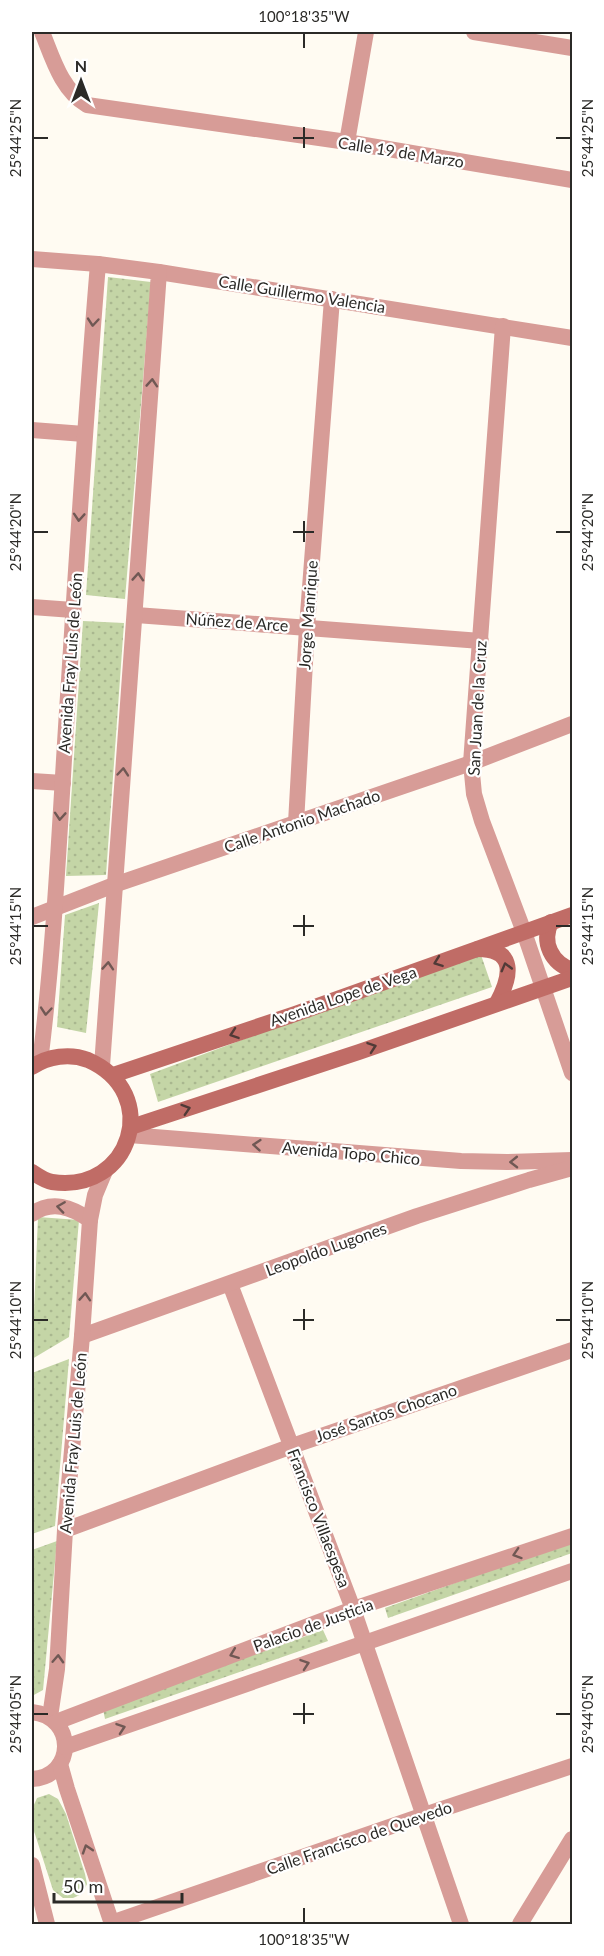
<svg xmlns="http://www.w3.org/2000/svg" width="604" height="1956" viewBox="0 0 604 1956" font-family="Lato,sans-serif">
<style>
.grass{fill:url(#grass-dots)}
.lines{fill:none;stroke-linecap:round;stroke-linejoin:round}
.minor{stroke:#d79c97;stroke-width:16}
.tertiary{stroke:#d79c97;stroke-width:16}
.secondary{stroke:#c06c66;stroke-width:16}
.oneway{stroke:#705854}
.oneway2{stroke:#503a37}
.ticks{fill:none;stroke:#2b2a27;stroke-width:2}
.labels{text-anchor:middle;stroke-width:4.5;stroke-linejoin:round;paint-order:stroke}
.street-label{font-size:16px;fill:#2b2a27;stroke:#fff}
.neatline{fill:none;stroke:#2b2a27;stroke-width:2}
.ticks-label{font-size:15px;text-anchor:middle;fill:#2b2a27}
</style>
<defs>
<pattern id="grass-dots" width="8" height="8" patternUnits="userSpaceOnUse" patternTransform="scale(1.5)"><rect width="8" height="8" fill="#c4d5a6"/><path d="M2 2h.1M6 6h.1" fill="none" stroke="#a9b78f" stroke-width="1.8" stroke-linecap="round"/></pattern>
</defs>
<rect width="100%" height="100%" fill="#fffbf2"/>
<g class="grass">
<path d="M108,277L151,282L125,599L86,595Z"/>
<path d="M83,621L124,623L106,875L66,876Z"/>
<path d="M99,903L86,1033L57,1027L65,915Z"/>
<path d="M480,952L492,987L158,1102L150,1074Z"/>
<path d="M38,1217L79,1220L69,1337L32,1359Z"/>
<path d="M69,1359L55,1526L32,1534V1373Z"/>
<path d="M57,1541L43,1690L32,1696V1550Z"/>
<path d="M572,1541V1553L388,1618L385,1608Z"/>
<path d="M323,1630L328,1641L105,1719L103,1709Z"/>
<path d="M49,1794L58,1799L66,1814L85,1874L87,1884L82,1894L73,1898H63L53,1890L32,1825L33,1807L37,1798Z"/>
</g>
<g class="lines">
<g class="minor">
<path d="M42,32C53,59 61,89 87,105L347,142L572,180"/>
<path d="M474,32L572,48"/>
<path d="M347,142L366,32"/>
<path d="M32,259L98,264"/>
<path d="M159,272L572,338"/>
<path d="M503,326L471,763L474,794L482,821L524,932L572,1073"/>
<path d="M32,430L84,434"/>
<path d="M32,607L73,610"/>
<path d="M136,615L481,641"/>
<path d="M32,781L63,783"/>
<path d="M296,823L307,627L332,299"/>
<path d="M32,917L114,885L471,763L572,724"/>
<path d="M129,1135L461,1161L507,1162L572,1160"/>
<path d="M230,1284L353,1609L461,1924"/>
<path d="M82,1336L417,1216L529,1180L572,1168"/>
<path d="M65,1530L292,1446L572,1350"/>
<path d="M111,1923L424,1815L572,1766"/>
<path d="M520,1924L572,1839"/>
</g>
<g class="tertiary">
<path d="M40,1062C54,951 59,838 66,727C76,572 85,418 98,264L159,272L102,1066"/>
<path d="M32,1214C52,1200 71,1207 90,1220"/>
<path d="M32,1712C77,1717 75,1777 32,1779"/>
<path d="M50,1717L57,1669L65,1530L82,1336L90,1220L95,1195L105,1171"/>
<path d="M56,1722L353,1609L572,1536"/>
<path d="M65,1747L572,1571"/>
<path d="M60,1764L67,1789L112,1924"/>
<path d="M32,1865L47,1924"/>
</g>
<g class="secondary">
<path d="M551,922C541,943 552,963 572,970"/>
<path d="M478,949C517,949 511,977 497,1003"/>
<path d="M32,1067C48,1056 70,1053 88,1060C163,1093 131,1194 52,1182C45,1181 38,1176 32,1172"/>
<path d="M113,1075L295,1014L572,915"/>
<path d="M131,1127L359,1052L572,978"/>
</g>
</g>
<defs><path id="oneway-chevron" d="M-2-3.5L2.5 0L-2 3.5" fill="none" stroke-width="1.6" stroke-linecap="round" stroke-linejoin="round" transform="scale(1.5)"/></defs>
<g class="oneway">
<use href="#oneway-chevron" transform="translate(93 322) rotate(95)"/>
<use href="#oneway-chevron" transform="translate(152 383) rotate(-86)"/>
<use href="#oneway-chevron" transform="translate(79 517) rotate(94)"/>
<use href="#oneway-chevron" transform="translate(138 577) rotate(-86)"/>
<use href="#oneway-chevron" transform="translate(123 772) rotate(-85)"/>
<use href="#oneway-chevron" transform="translate(60 816) rotate(94)"/>
<use href="#oneway-chevron" transform="translate(108 966) rotate(-86)"/>
<use href="#oneway-chevron" transform="translate(46 1011) rotate(95)"/>
<use href="#oneway-chevron" transform="translate(257 1145) rotate(-175)"/>
<use href="#oneway-chevron" transform="translate(514 1162) rotate(179)"/>
<use href="#oneway-chevron" transform="translate(61 1207) rotate(-172)"/>
<use href="#oneway-chevron" transform="translate(85 1297) rotate(-86)"/>
<use href="#oneway-chevron" transform="translate(517 1554) rotate(162)"/>
<use href="#oneway-chevron" transform="translate(234 1654) rotate(159)"/>
<use href="#oneway-chevron" transform="translate(58 1659) rotate(-87)"/>
<use href="#oneway-chevron" transform="translate(305 1664) rotate(-19)"/>
<use href="#oneway-chevron" transform="translate(121 1728) rotate(-19)"/>
<use href="#oneway-chevron" transform="translate(87 1849) rotate(-108)"/>
</g>
<g class="oneway2">
<use href="#oneway-chevron" transform="translate(438 962) rotate(160)"/>
<use href="#oneway-chevron" transform="translate(506 967) rotate(-105)"/>
<use href="#oneway-chevron" transform="translate(234 1034) rotate(161)"/>
<use href="#oneway-chevron" transform="translate(372 1047) rotate(-19)"/>
<use href="#oneway-chevron" transform="translate(186 1109) rotate(-18)"/>
</g>
<path class="ticks" d="M304,33V48M304,127V148M33,138H48M293,138H314M556,138H571M304,521V542M33,532H48M293,532H314M556,532H571M304,915V936M33,926H48M293,926H314M556,926H571M304,1309V1330M33,1320H48M293,1320H314M556,1320H571M304,1703V1724M33,1714H48M293,1714H314M556,1714H571M304,1908V1923"/>
<g class="labels">
<g class="street-label">
<text transform="translate(401 152) rotate(9)" y="6">Calle 19 de Marzo</text>
<text transform="translate(302 294) rotate(9)" y="6">Calle Guillermo Valencia</text>
<text transform="translate(308 615) rotate(-86)" y="6">Jorge Manrique</text>
<text transform="translate(237 622) rotate(4)" y="6">Núñez de Arce</text>
<text transform="translate(70 663) rotate(-86)" y="6">Avenida Fray Luis de León</text>
<text transform="translate(477 708) rotate(-87)" y="6">San Juan de la Cruz</text>
<text transform="translate(302 821) rotate(-19)" y="6">Calle Antonio Machado</text>
<text transform="translate(343 996) rotate(-19)" y="6">Avenida Lope de Vega</text>
<text transform="translate(351 1153) rotate(5)" y="6">Avenida Topo Chico</text>
<text transform="translate(326 1249) rotate(-20)" y="6">Leopoldo Lugones</text>
<text transform="translate(386 1413) rotate(-19)" y="6">José Santos Chocano</text>
<text transform="translate(73 1443) rotate(-85)" y="6">Avenida Fray Luis de León</text>
<text transform="translate(319 1518) rotate(69)" y="6">Francisco Villaespesa</text>
<text transform="translate(313 1625) rotate(-20)" y="6">Palacio de Justicia</text>
<text transform="translate(359 1838) rotate(-19)" y="6">Calle Francisco de Quevedo</text>
</g>
</g>
<rect width="604" height="1956" fill="none" stroke="#ffffff" stroke-width="66"/>
<g transform="translate(81 81)" stroke="#ffffff" stroke-width="4.5" paint-order="stroke">
<path d="M0-4.5L10 22L0 15L-10 22Z" fill="#2b2a27"/>
<text y="-9" font-size="16" font-weight="bold" text-anchor="middle" fill="#2b2a27">N</text>
</g>
<path d="M54 1893v9h128v-9" fill="none" stroke="#2b2a27" stroke-width="3"/>
<text x="63" y="1893" font-size="18" fill="#2b2a27" stroke="#ffffff" stroke-width="4.5" paint-order="stroke">50 m</text>
<rect x="33" y="33" width="538" height="1890" class="neatline"/>
<g class="ticks-label">
<text x="304" y="22">100°18'35"W</text>
<text transform="translate(16 138) rotate(-90)" y="5">25°44'25"N</text>
<text transform="translate(588 138) rotate(-90)" y="5">25°44'25"N</text>
<text transform="translate(16 532) rotate(-90)" y="5">25°44'20"N</text>
<text transform="translate(588 532) rotate(-90)" y="5">25°44'20"N</text>
<text transform="translate(16 926) rotate(-90)" y="5">25°44'15"N</text>
<text transform="translate(588 926) rotate(-90)" y="5">25°44'15"N</text>
<text transform="translate(16 1320) rotate(-90)" y="5">25°44'10"N</text>
<text transform="translate(588 1320) rotate(-90)" y="5">25°44'10"N</text>
<text transform="translate(16 1714) rotate(-90)" y="5">25°44'05"N</text>
<text transform="translate(588 1714) rotate(-90)" y="5">25°44'05"N</text>
<text x="304" y="1945">100°18'35"W</text>
</g>
</svg>
